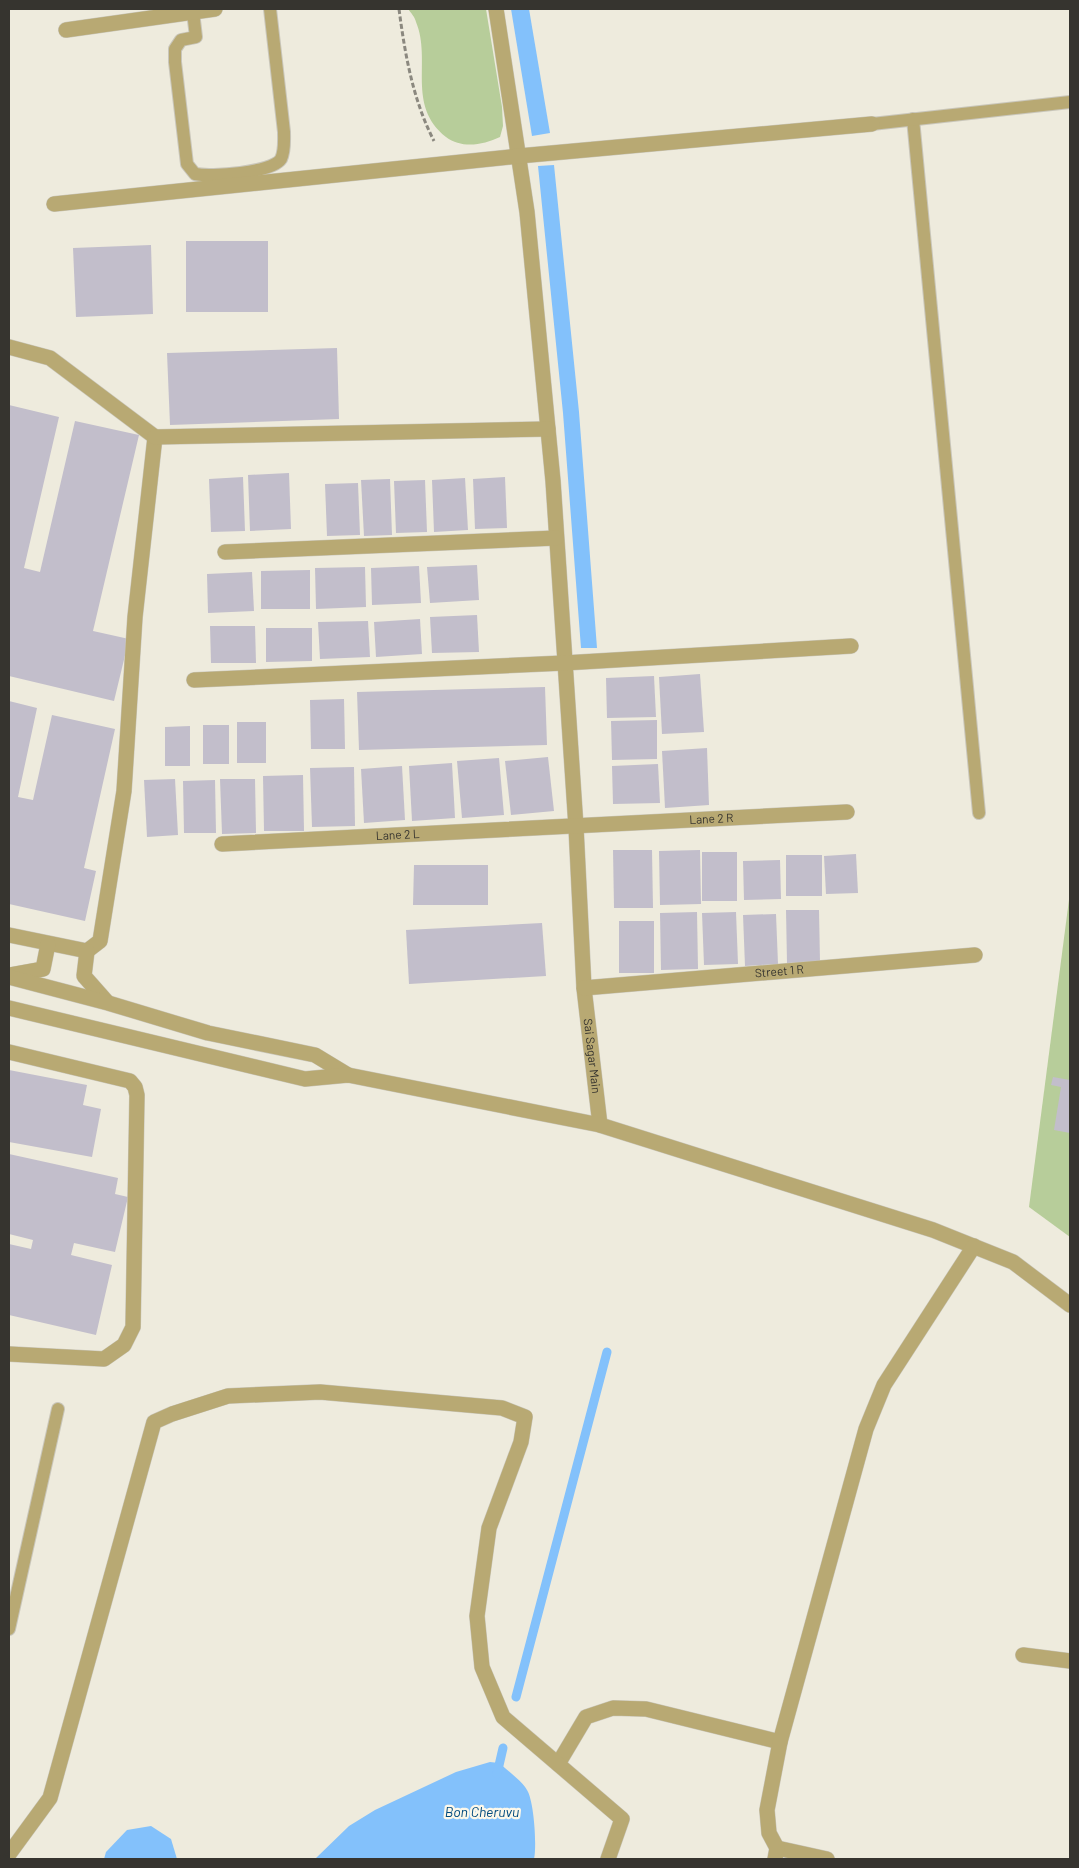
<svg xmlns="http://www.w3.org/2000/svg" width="1079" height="1868" viewBox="0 0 1079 1868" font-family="Barlow,sans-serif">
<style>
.green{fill:#b7cd9a}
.water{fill:#83c1fb}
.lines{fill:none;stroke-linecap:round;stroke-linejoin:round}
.stream{stroke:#83c1fb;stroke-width:9}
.building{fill:#c2becb}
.lane-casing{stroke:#c9c6ba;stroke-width:14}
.street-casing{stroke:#c9c6ba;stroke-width:16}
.path{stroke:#8b887f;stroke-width:3;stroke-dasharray:5 2.5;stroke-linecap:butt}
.lane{stroke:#b8a973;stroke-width:12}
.street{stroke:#b8a973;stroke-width:15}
.labels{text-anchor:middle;stroke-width:4.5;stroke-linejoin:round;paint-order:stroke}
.street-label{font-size:12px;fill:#36342f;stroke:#fcf8ea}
.water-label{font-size:14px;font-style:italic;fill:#004a7e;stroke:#fcf8ea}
</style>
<rect width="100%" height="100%" fill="#eeebdd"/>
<g class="green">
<path d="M408,9H486L502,107L503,126L500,137C483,145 462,149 446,137C406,105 432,61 416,22C415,17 411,13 408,9Z"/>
<path d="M1070,892V1237L1029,1207Z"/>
</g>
<g class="water">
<path d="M511,9H529L550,133L532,136Z"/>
<path d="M554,165L579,412L597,648H581L563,413L538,166Z"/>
<path d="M490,1762L499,1763C507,1770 522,1781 527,1790C534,1801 537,1846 534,1859H315L349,1826L375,1810L456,1772Z"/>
<path d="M151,1826L171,1839L177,1859H104L106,1852L127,1830Z"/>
</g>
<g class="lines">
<g class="stream">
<path d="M516,1697L607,1352"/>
<path d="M497,1774L503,1748"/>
</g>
</g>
<g class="building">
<rect x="186" y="241" width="82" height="71"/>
<path d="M151,245L153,314L76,317L73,248Z"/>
<path d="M337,348L339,419L170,425L167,353Z"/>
<path d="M9,405L59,417L24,568L40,572L75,421L139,435L93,631L129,639L114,701L9,676Z"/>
<path d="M289,473L291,529L250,531L248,475Z"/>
<path d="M243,477L245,531L211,532L209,479Z"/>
<path d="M505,477L507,528L475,529L473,479Z"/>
<path d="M465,478L468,530L434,532L432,480Z"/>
<path d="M390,479L392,535L364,536L361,480Z"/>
<path d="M425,480L427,532L396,533L394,481Z"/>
<path d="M358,483L360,535L327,536L325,484Z"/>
<path d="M477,565L479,600L430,603L427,567Z"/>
<path d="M419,566L421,603L372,605L371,568Z"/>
<path d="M365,567L366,607L316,609L315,568Z"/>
<path d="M310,570V609H261V571Z"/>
<path d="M252,572L254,611L208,613L207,574Z"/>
<path d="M477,615L479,652L432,653L430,617Z"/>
<path d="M420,619L422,654L376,657L374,622Z"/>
<path d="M368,621L370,657L320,659L318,622Z"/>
<path d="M210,626H255L256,663H211Z"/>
<path d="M266,628H312V661L266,662Z"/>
<path d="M700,674L704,732L662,734L659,677Z"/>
<path d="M654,676L656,717L607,718L606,678Z"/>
<path d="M545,687L547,745L359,750L357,692Z"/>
<path d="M344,699L345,749H311L310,700Z"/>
<path d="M9,701L37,708L18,797L33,800L52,715L115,729L84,868L96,871L85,921L9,904Z"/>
<path d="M657,720V759L612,760L611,721Z"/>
<rect x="237" y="722" width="29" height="41"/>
<rect x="203" y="725" width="26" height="39"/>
<path d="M190,726V766H165V727Z"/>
<path d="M707,748L709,805L665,808L662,751Z"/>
<path d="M548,757L554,811L511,815L505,761Z"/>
<path d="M499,758L504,815L462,818L457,761Z"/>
<path d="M452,763L455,818L412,821L409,766Z"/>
<path d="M658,764L660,803L613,804L612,766Z"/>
<path d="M402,766L405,820L364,823L361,769Z"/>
<path d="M354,767L355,826L312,827L310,768Z"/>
<path d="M303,775L304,831H264L263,776Z"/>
<path d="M175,779L178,835L147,837L144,780Z"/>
<path d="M220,779H255L256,833L222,834Z"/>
<path d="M215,780L216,833H184L183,781Z"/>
<path d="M613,850H652L653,908H614Z"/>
<path d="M700,850L701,904L660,905L659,851Z"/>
<rect x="702" y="852" width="35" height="49"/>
<path d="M856,854L858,893L826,894L824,856Z"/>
<rect x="786" y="855" width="36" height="41"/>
<path d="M780,860L781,899L744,900L743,861Z"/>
<path d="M414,865H488V905H413Z"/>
<path d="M786,910H819L820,962L787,963Z"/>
<path d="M697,912L698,969L661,970L660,913Z"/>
<path d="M736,912L738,964L704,965L702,913Z"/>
<path d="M776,914L778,964L745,966L743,915Z"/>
<rect x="619" y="921" width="35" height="52"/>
<path d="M542,923L546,976L409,984L406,930Z"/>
<path d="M9,1070L87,1085L83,1105L101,1109L92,1157L9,1142Z"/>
<path d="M1053,1077L1070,1080V1133L1054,1130L1061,1087L1051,1085Z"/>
<path d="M9,1154L118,1178L115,1194L128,1197L115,1252L74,1243L71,1255L112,1265L96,1335L9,1315V1244L31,1249L33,1240L9,1234Z"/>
</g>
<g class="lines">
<g class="lane-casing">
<g id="lane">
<path d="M193,12L196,37L181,40L175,49V62L187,164L195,174C211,177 272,173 281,159C285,151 284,140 284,132L270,9"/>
<path d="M913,119L979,813"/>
<path d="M872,124L1070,102"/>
<path d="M9,1629L58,1409"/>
</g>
</g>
<g class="street-casing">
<g id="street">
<path id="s1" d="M496,9L527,212L553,481L576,827L584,988L600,1125"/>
<path d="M66,30L215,9"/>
<path d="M54,204L519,156L872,124"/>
<path d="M9,347L50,358L155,437L135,617L124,791L100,941L87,951L9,935"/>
<path d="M155,437L548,429"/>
<path d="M225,552L556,538"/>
<path d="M194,680L564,663L851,646"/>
<path id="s2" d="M222,844L847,812"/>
<path d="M87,951L84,976L107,1002"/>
<path d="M10,975L43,969L48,944"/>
<path d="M9,977L108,1003L208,1033L315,1055L348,1075"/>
<path id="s3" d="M584,988L975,955"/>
<path d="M9,1008L305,1079L348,1075L600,1125L933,1230L1013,1262L1070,1305"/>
<path d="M9,1052L130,1081L135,1087L137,1095L133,1327L124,1345L104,1359L9,1354"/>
<path d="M1023,1655L1070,1661"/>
<path d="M558,1764L586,1717L613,1708L646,1709L780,1742"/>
<path d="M777,1848L827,1859"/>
<path d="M9,1854L50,1798L154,1422L172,1414L228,1396L320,1392L502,1408L525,1417L521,1442L489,1528L477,1616L482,1667L503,1717L622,1819L608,1859"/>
<path d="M775,1859L777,1848L769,1833L767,1810L780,1742L866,1429L884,1385L974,1246"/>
</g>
</g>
<path class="path" d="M399,9C405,55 413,100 434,141"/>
<use href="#lane" class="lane"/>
<use href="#street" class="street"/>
</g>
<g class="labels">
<g class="street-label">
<text dy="4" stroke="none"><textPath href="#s2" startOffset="490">Lane 2 R</textPath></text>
<text dy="4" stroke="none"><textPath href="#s2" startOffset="176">Lane 2 L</textPath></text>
<text dy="4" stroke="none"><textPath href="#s3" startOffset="196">Street 1 R</textPath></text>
<text dy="4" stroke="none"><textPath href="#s1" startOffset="1052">Sai Sagar Main</textPath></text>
</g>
<g class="water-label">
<text x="482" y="1817">Bon Cheruvu</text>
</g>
</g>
<rect width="1079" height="1868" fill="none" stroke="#36342f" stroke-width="20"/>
</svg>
